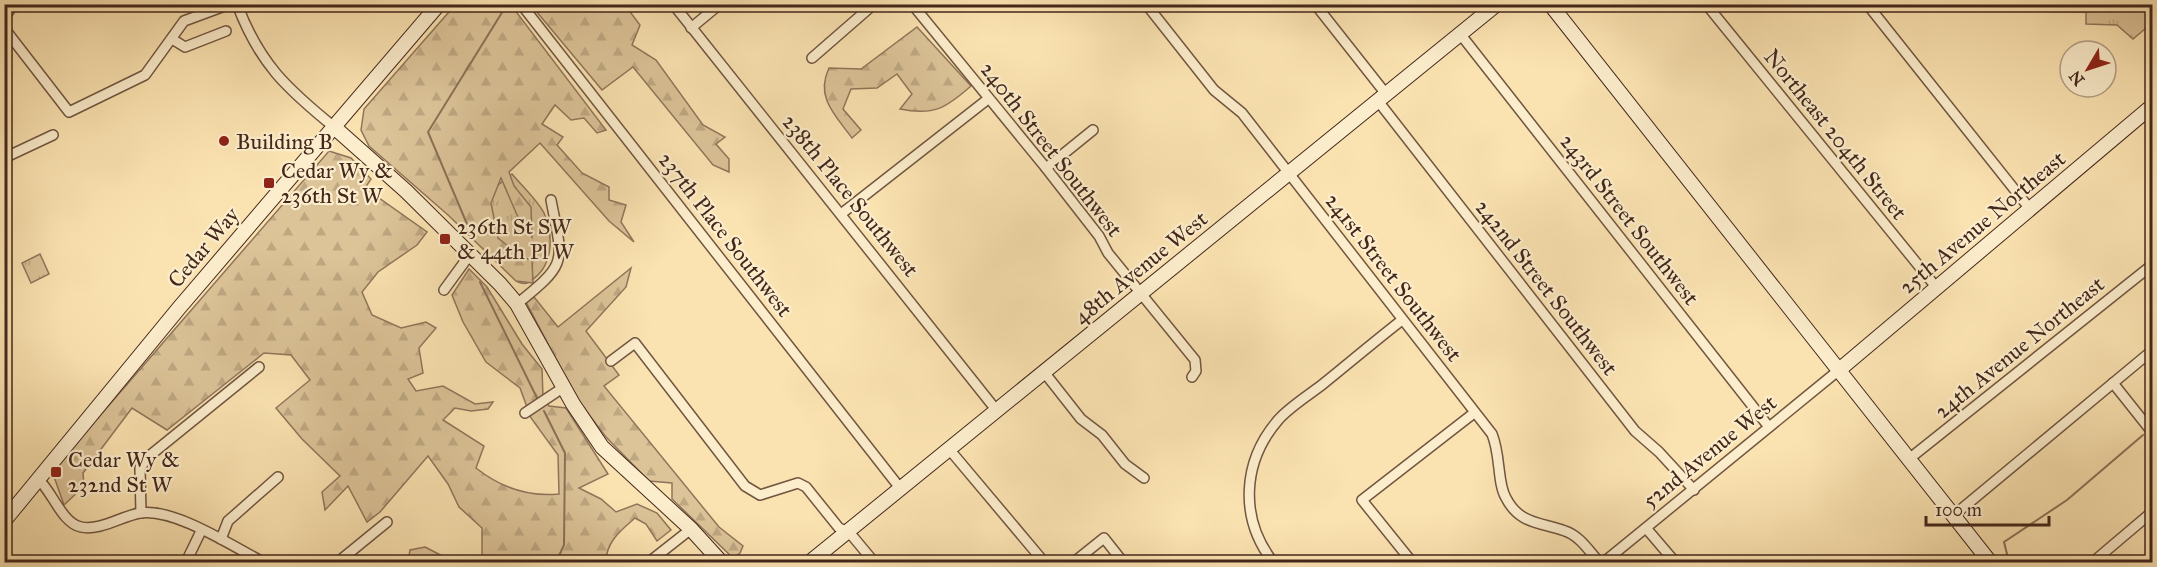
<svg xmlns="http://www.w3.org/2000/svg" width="2157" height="567" viewBox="0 0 2157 567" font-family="'IM FELL Great Primer',serif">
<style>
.grass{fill:url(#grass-tufts);stroke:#90755a;stroke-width:1.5}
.forest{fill:url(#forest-firs);stroke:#90755a;stroke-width:1.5}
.garden{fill:#dcc398;stroke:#90755a;stroke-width:1.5}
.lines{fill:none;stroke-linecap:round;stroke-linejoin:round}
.stream{stroke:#8c7157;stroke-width:2}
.street-casing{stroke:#715641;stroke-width:12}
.secondary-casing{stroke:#43271c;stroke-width:16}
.street{stroke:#fcedcc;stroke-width:9}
.secondary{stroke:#fcedcc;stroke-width:14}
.poi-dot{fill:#8f2418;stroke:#fcedcc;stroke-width:2}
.labels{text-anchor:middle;stroke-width:4.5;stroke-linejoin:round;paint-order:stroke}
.street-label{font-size:22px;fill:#43271c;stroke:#fcedcc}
.poi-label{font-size:22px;fill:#43271c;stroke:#fcedcc;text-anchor:start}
</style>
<defs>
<pattern id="grass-tufts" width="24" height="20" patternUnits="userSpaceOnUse" patternTransform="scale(1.5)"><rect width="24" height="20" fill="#dcc398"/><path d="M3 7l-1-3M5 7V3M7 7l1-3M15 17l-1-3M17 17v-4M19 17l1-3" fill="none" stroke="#bea882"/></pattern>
<pattern id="forest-firs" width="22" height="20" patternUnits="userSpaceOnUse" patternTransform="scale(1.5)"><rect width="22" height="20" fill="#dcc398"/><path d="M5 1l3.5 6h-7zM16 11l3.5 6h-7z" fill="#bea882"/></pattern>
</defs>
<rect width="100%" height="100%" fill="#fbe3b1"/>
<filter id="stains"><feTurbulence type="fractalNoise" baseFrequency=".00333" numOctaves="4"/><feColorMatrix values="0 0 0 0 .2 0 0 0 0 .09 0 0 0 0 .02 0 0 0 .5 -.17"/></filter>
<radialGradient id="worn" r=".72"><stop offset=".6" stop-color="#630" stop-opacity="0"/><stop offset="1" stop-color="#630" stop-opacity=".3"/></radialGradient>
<g class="grass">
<path d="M2086,5H2152V23L2133,39L2117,25L2086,24Z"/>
<path d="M512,174C522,186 537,200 544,213C553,233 553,260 538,275C531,281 527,286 518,282L455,219Z"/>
<path d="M40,254L49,274L31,283L22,263Z"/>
</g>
<g class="forest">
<path d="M455,5H511L606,130L597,133L584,118L571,120L555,105L542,124L563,137L557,145L582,173L609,187V200L626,205L621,222L634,242L609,221L540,143L509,172L514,186L531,207L532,237L517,215L501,178L491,203L498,238L518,254L532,261L533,283L516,281L448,215L369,146L361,130L364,109Z"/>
<path d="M531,5H625L640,25L632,45L656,60L703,125L725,137L716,144L729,159V172L713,165L633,67L602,90Z"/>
<path d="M917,27L971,86C946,108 934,116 900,109L912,94L897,74L877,88L851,89L843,109L861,130L852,138C835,115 815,97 829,68L861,69Z"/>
<path d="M329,151L351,158L371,179L365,188L427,232L417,245L378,272L362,292L372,315L401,328L426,322L436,328L419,348L423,373L408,379L416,391L443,386L475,404L493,402L488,409L471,411L455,408L443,420L484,446L476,468C500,487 528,497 559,494L558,455L531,418L520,388L486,362L463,322L452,295L469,269L487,287L522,344L542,369L543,396L549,406L566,408L608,474L579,488L601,499L616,512L637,504L657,513L671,530L657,541L646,524L635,518C620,531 606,542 606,562H482V528L459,507L448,484L428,456L380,512L367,522L348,486L325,510L322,492L340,476L302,439L276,408L310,380L291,355L264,353L167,430L132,408L83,473L84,486L64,505L52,471Z"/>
<path d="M631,268L626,287L586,331L619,375L604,386L719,527L743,546L740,553L733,558L672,499V483L649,481L606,437L577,399L526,302L534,297L558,327Z"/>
<path d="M425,547L454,562H408L410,550Z"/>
</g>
<path class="garden" d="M2022,5H2084V12L2022,11Z"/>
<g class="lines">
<g class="stream">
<path d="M467,224L428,132L506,6"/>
<path d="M480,282L537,398"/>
<path d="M544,411L565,453L564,545L556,562"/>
<path d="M2009,562L2004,542L2067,500L2143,435"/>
</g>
<g class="street-casing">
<g id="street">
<path d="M237,4C259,63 286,88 334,127"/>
<path d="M521,4L900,488"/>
<path d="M673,4L997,411"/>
<path d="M912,4L1046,168L1099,236L1108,253L1195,360L1196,371L1192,377"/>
<path d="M1146,4L1214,90L1242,113L1492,434C1501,456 1497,483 1506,498C1520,525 1541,522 1565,531C1580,536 1589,551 1599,562"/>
<path d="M1315,4L1386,94"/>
<path d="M1706,4L1936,287"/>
<path d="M1867,4L2030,209"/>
<path d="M4,18L14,4"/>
<path d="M4,28L69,112L145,75L184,21L230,4"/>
<path d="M691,28L720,4"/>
<path d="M1461,35L1769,427"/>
<path d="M172,39L185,47L226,31"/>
<path d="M812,58L874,4"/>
<path d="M1378,101L1635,431L1659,452L1694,490"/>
<path d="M4,158L53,135"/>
<path d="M1046,168L1093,130"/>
<path d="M841,214L988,99"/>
<path d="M444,290L471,253"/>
<path d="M517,304C569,262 563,263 551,200"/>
<path d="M611,361L635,343L745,486L760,495L798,483L806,487L839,528L849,532L874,562"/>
<path d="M1044,372L1081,419L1102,435L1125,464L1144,478"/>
<path d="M2113,383L2152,432"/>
<path d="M525,413L564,387"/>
<path d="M949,449L1044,562"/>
<path d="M1909,459L2152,265"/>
<path d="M39,480C53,493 62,523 81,527C100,531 122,516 140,513C175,508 232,546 263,562"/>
<path d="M141,513L140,468L148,457L259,367"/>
<path d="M1953,516L2148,354"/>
<path d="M1646,528L1675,562"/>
<path d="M221,539L228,521L278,477"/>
<path d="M186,562L201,531"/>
<path d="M338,562L387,522"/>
<path d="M649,562L691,529"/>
<path d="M1074,562L1104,538L1123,562"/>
<path d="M1273,562C1239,518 1242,461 1279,419C1291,406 1309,395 1323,384C1349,363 1375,341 1402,320"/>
<path d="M1412,562L1362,500L1474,413"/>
<path d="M1604,562L1839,370"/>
<path d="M2093,562L2152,512"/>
</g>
</g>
<g class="secondary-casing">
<g id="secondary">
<path d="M1550,4L1990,562"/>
<path d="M334,127L406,191L500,284L517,304L573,404L602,447L691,529L721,562"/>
<path d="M1839,370L2152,106"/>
<path d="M4,521L179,308L439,4"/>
<path d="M810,562L1497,4"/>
</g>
</g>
<use href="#street" class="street"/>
<use href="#secondary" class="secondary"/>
</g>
<g class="poi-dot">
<circle cx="224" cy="141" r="6"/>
<rect x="263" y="177" width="12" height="12" rx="3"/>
<rect x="439" y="233" width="12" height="12" rx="3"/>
<rect x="50" y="466" width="12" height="12" rx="3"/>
</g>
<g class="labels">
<g class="street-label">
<text transform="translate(1836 134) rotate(51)" y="8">Northeast 204th Street</text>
<text transform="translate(1052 149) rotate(52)" y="8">240th Street Southwest</text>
<text transform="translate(851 195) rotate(51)" y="8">238th Place Southwest</text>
<text transform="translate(1630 219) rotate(52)" y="8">243rd Street Southwest</text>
<text transform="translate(1982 222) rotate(-40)" y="8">25th Avenue Northeast</text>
<text transform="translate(726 234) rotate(52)" y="8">237th Place Southwest</text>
<text transform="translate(203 247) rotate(-50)" y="8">Cedar Way</text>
<text transform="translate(1140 267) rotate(-39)" y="8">48th Avenue West</text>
<text transform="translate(1394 277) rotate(52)" y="8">241st Street Southwest</text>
<text transform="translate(1547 287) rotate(52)" y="8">242nd Street Southwest</text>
<text transform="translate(2019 347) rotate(-39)" y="8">24th Avenue Northeast</text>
<text transform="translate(1709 451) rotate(-39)" y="8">52nd Avenue West</text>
</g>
<g class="poi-label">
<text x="236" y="149">Building B</text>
<text x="281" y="178">Cedar Wy &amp;<tspan x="281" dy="25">236th St W</tspan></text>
<text x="457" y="234">236th St SW<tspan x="457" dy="25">&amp; 44th Pl W</tspan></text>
<text x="68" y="467">Cedar Wy &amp;<tspan x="68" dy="25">232nd St W</tspan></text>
</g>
</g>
<rect width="2157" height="567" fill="none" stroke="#fbe3b1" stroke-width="24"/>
<rect x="6" y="6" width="2145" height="555" fill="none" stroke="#43271c" stroke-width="3"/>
<rect x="12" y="12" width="2133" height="543" fill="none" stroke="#43271c" stroke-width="1.5"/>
<g transform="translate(2088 69) rotate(231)"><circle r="28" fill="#fcedcc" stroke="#b29e86" stroke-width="1.5"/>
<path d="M0-4.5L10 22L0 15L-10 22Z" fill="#8f2418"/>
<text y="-9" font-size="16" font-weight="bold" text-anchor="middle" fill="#43271c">N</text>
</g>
<path d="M1926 516v9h123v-9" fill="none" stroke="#43271c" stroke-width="3"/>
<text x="1935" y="516" font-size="18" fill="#43271c" stroke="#fcedcc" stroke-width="4.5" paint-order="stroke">100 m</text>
<rect width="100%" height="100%" filter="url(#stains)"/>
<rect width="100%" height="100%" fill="url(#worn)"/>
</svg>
